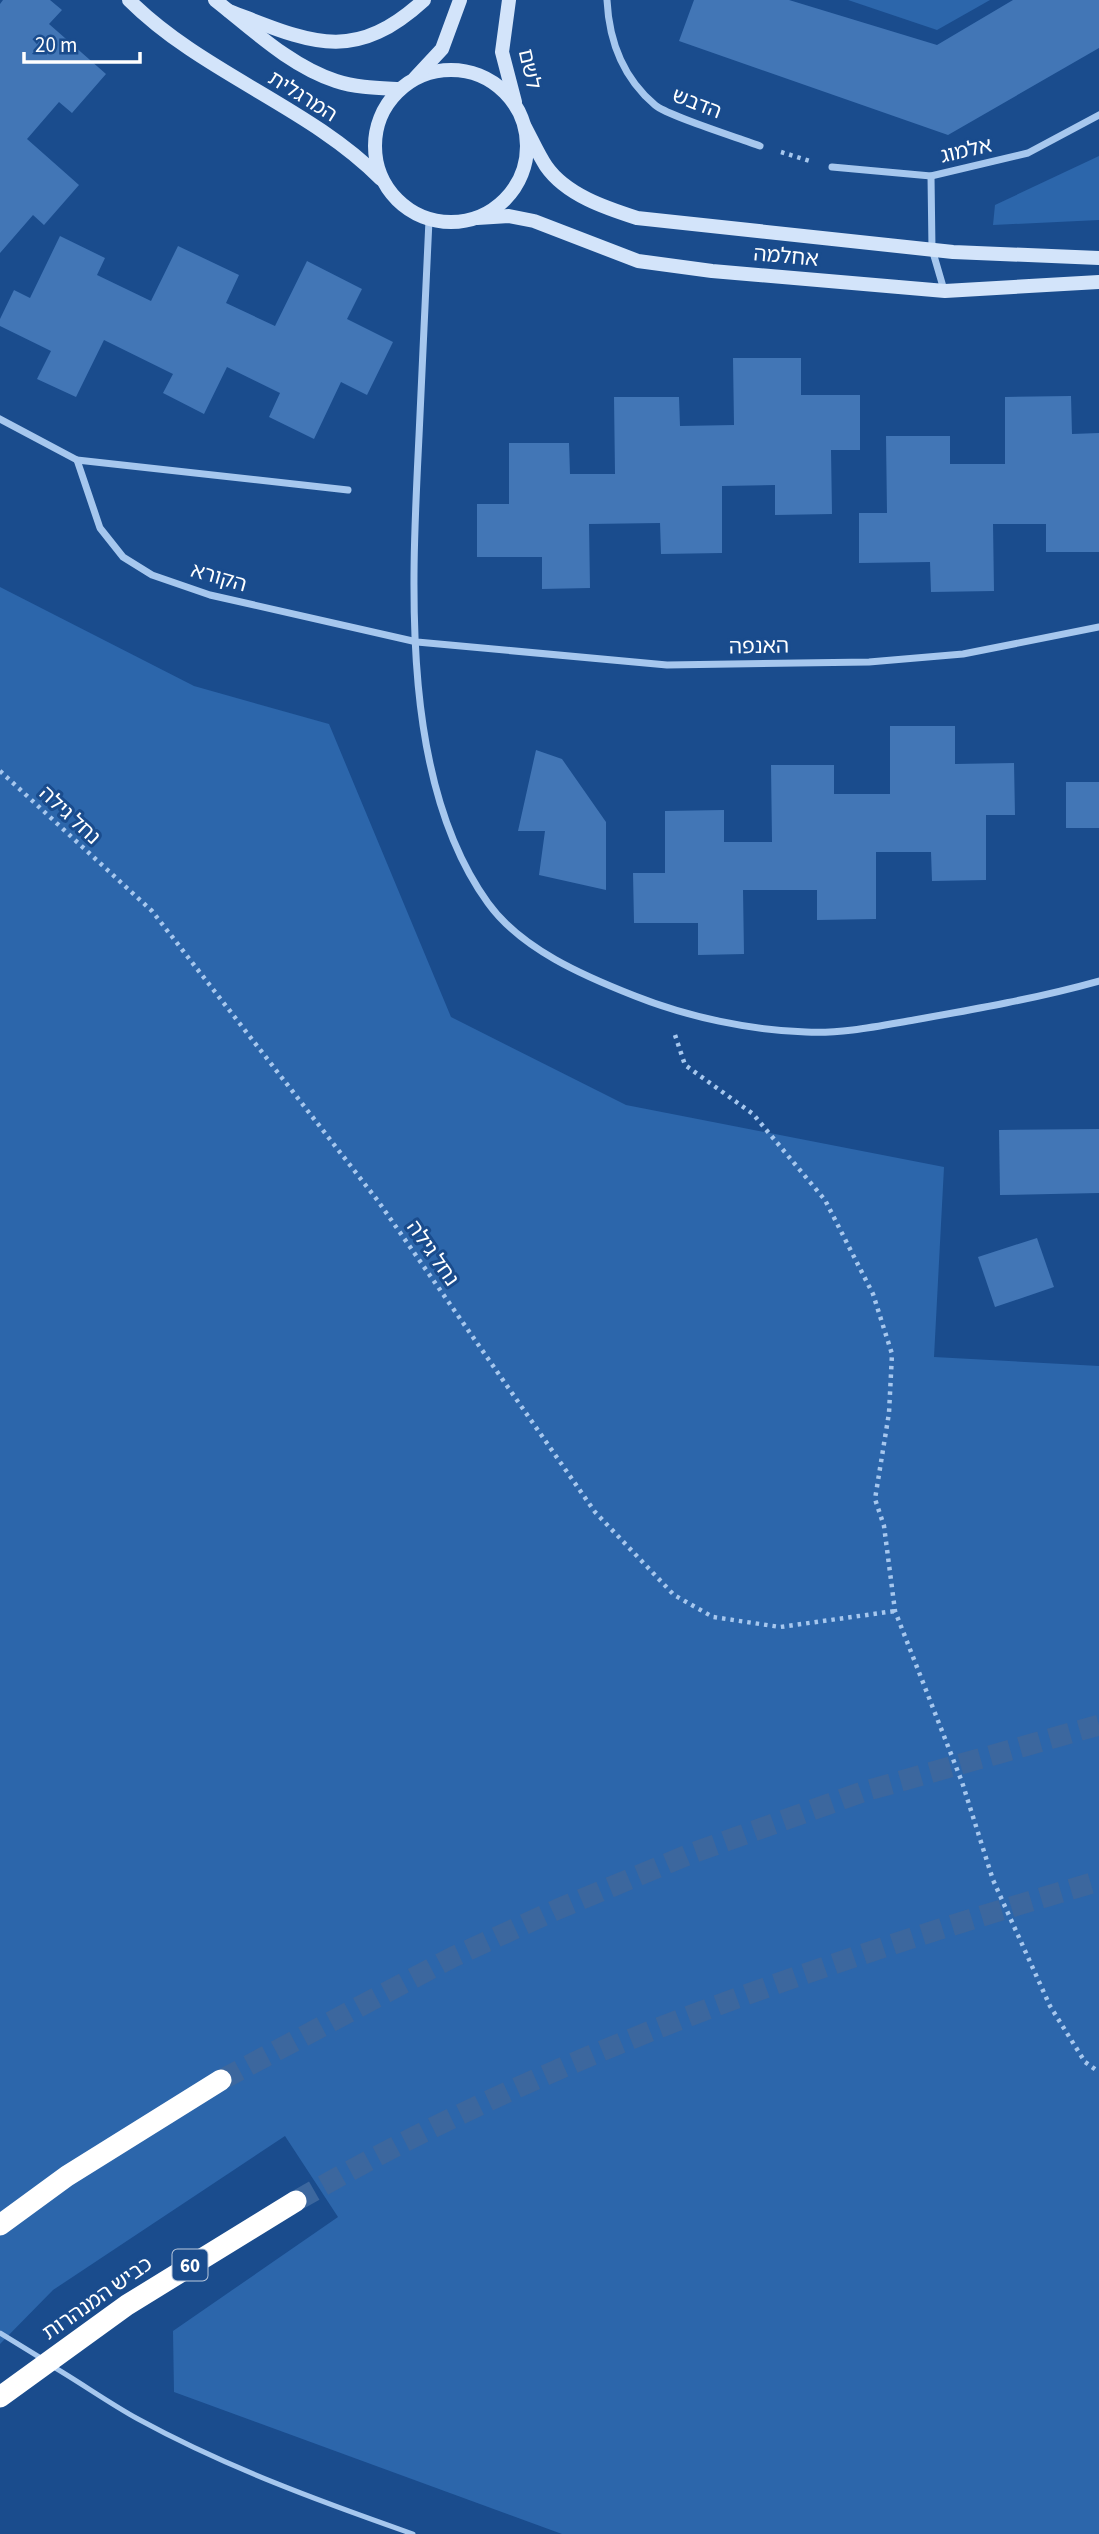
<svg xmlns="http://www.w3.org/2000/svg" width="1099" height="2534" viewBox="0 0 1099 2534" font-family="'Source Sans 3','Noto Sans Hebrew',sans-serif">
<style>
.green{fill:#2c66ab}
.building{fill:#4276b6}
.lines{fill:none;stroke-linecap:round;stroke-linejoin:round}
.highway-tunnel{stroke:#3c679e;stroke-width:21;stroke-dasharray:21 10;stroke-linecap:butt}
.path{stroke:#a6c7ee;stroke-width:4.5;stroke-dasharray:3.5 5;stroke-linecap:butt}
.lane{stroke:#a6c7ee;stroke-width:5}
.street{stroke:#a6c7ee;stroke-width:7}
.secondary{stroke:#d3e4fa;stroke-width:14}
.highway{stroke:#fff;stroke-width:21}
.labels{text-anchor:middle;stroke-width:6;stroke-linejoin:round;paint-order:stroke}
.shield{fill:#1a4c8d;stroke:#bac9dd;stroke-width:2}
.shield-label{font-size:19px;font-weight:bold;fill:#fff}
.street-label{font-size:21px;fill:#fff;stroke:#1a4c8d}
</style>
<rect width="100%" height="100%" fill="#1a4c8d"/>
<g class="green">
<path d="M848,0H990L937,30Z"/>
<path d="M1099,156V220L993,225L995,205Z"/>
<path d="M0,587L194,686L329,724L451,1017L626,1105L944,1167L934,1357L1099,1366V2534H562L174,2392L173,2331L338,2217L285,2136L53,2290L0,2344Z"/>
</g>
<g class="building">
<path d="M3,0H50L62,10L49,24L106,74L72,113L59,102L27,139L79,185L44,225L33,215L0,253V4Z"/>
<path d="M694,0H789L937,45L1013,0H1099V48L948,135L679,41Z"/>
<path d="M60,236L105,258L97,275L151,301L178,246L239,275L226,303L275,326L307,261L362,289L347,319L393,342L367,395L341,382L314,439L269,417L280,393L227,367L204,414L163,393L173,374L104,340L76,397L37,379L51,351L0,326V319L14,290L30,298Z"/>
<path d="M733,358H801V395H860V450H831L832,514L775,515V485L722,486V553L661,554L660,523L589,524L590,588L542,589V557H477V504H509V443H569L570,474H615L614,397H679L680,426L734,425Z"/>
<path d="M1071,396L1072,434L1099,433V552H1046V524H993L994,591L931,592L930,562L859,563V513H887L886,436H950V464H1005V397Z"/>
<path d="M890,726H955V764L1014,763L1015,815H986V880L932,881L931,852H876V919L817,920V890H743L744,954L698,955V923H634L633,873H665V811L724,810V842H772L771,765H834V794H890Z"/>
<path d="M536,750L562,759L606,822V890L539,875L545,831H518Z"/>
<rect x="1066" y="782" width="33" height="46"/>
<path d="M1099,1129V1193L1000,1195L999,1130Z"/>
<path d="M1037,1238L1054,1287L995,1307L978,1257Z"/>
</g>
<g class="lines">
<g class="highway-tunnel">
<path d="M221,2080L453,1957L558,1909L690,1854L862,1792L1099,1725"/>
<path d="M296,2201C548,2055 821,1962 1099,1881"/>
</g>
<g class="path">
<path d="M781,152L810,161"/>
<path d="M0,771L152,911L378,1201L595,1512L674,1595L713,1617L780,1627L895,1611"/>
<path d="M675,1035L685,1065L753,1114L825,1200L873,1294L892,1354L889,1413L875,1499L884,1526L895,1611L962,1782L993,1880L1050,2006L1085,2062L1099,2072"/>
</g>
<g class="lane">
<path d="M0,2333L44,2360"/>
<path d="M52,2366C81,2383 109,2403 138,2419C226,2467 319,2501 413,2534"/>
</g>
<g class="street">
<path d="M607,0C609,41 622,77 655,105C668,116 739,138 760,146"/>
<path d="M832,167L931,176L1028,153L1099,115"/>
<path d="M931,176L932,249L944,290"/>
<path d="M429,220C426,292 422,364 419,436C412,580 399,780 488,903C521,949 584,976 635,996C688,1017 749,1030 806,1032C841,1034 879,1026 914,1020C976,1009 1038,998 1099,981"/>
<path d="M0,419L77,460L348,490"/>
<path d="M77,460L100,528L123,557L152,575L210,595L417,642L667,665L869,662L963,654L1099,627"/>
</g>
<g class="secondary">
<path d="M129,0C202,73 310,107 381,179"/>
<path d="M215,0C252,29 290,66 336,81C357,88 379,88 400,89"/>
<path d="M509,0L502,52L515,102"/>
<path d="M229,11C308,41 352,66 424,0"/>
<circle cx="451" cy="146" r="76"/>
<path d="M415,78L442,49L460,0"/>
<path d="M525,127C532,140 538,154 546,166C566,195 606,208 637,218L953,252L1099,258"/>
<path d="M477,218L509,216L534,221L638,261L712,271L945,291L1099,282"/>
</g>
<g class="highway">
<path d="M0,2225L67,2176L221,2080"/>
<path d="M0,2397L127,2305L296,2201"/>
</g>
</g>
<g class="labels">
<rect class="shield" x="172.5" y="2249.5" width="35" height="31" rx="5"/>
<g class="shield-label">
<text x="190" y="2272">60</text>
</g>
<g class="street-label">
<text transform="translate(530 69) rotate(77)" y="7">לשם</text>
<text transform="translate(303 96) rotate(32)" y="7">המרגלית</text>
<text transform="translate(697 103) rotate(21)" y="7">הדבש</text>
<text transform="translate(966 150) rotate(-13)" y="7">אלמוג</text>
<text transform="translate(786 256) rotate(5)" y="7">אחלמה</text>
<text transform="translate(219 577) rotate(16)" y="7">הקורא</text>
<text transform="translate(759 646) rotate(-1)" y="7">האנפה</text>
<text transform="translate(70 815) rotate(43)" y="7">נחל גילה</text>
<text transform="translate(433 1253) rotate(55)" y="7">נחל גילה</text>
<text transform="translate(97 2298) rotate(-35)" y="7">כביש המנהרות</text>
</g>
</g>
<path d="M24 52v10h116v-10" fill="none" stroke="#ffffff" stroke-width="3.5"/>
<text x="35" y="52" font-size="21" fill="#ffffff" stroke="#1a4c8d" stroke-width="5" paint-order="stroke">20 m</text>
</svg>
